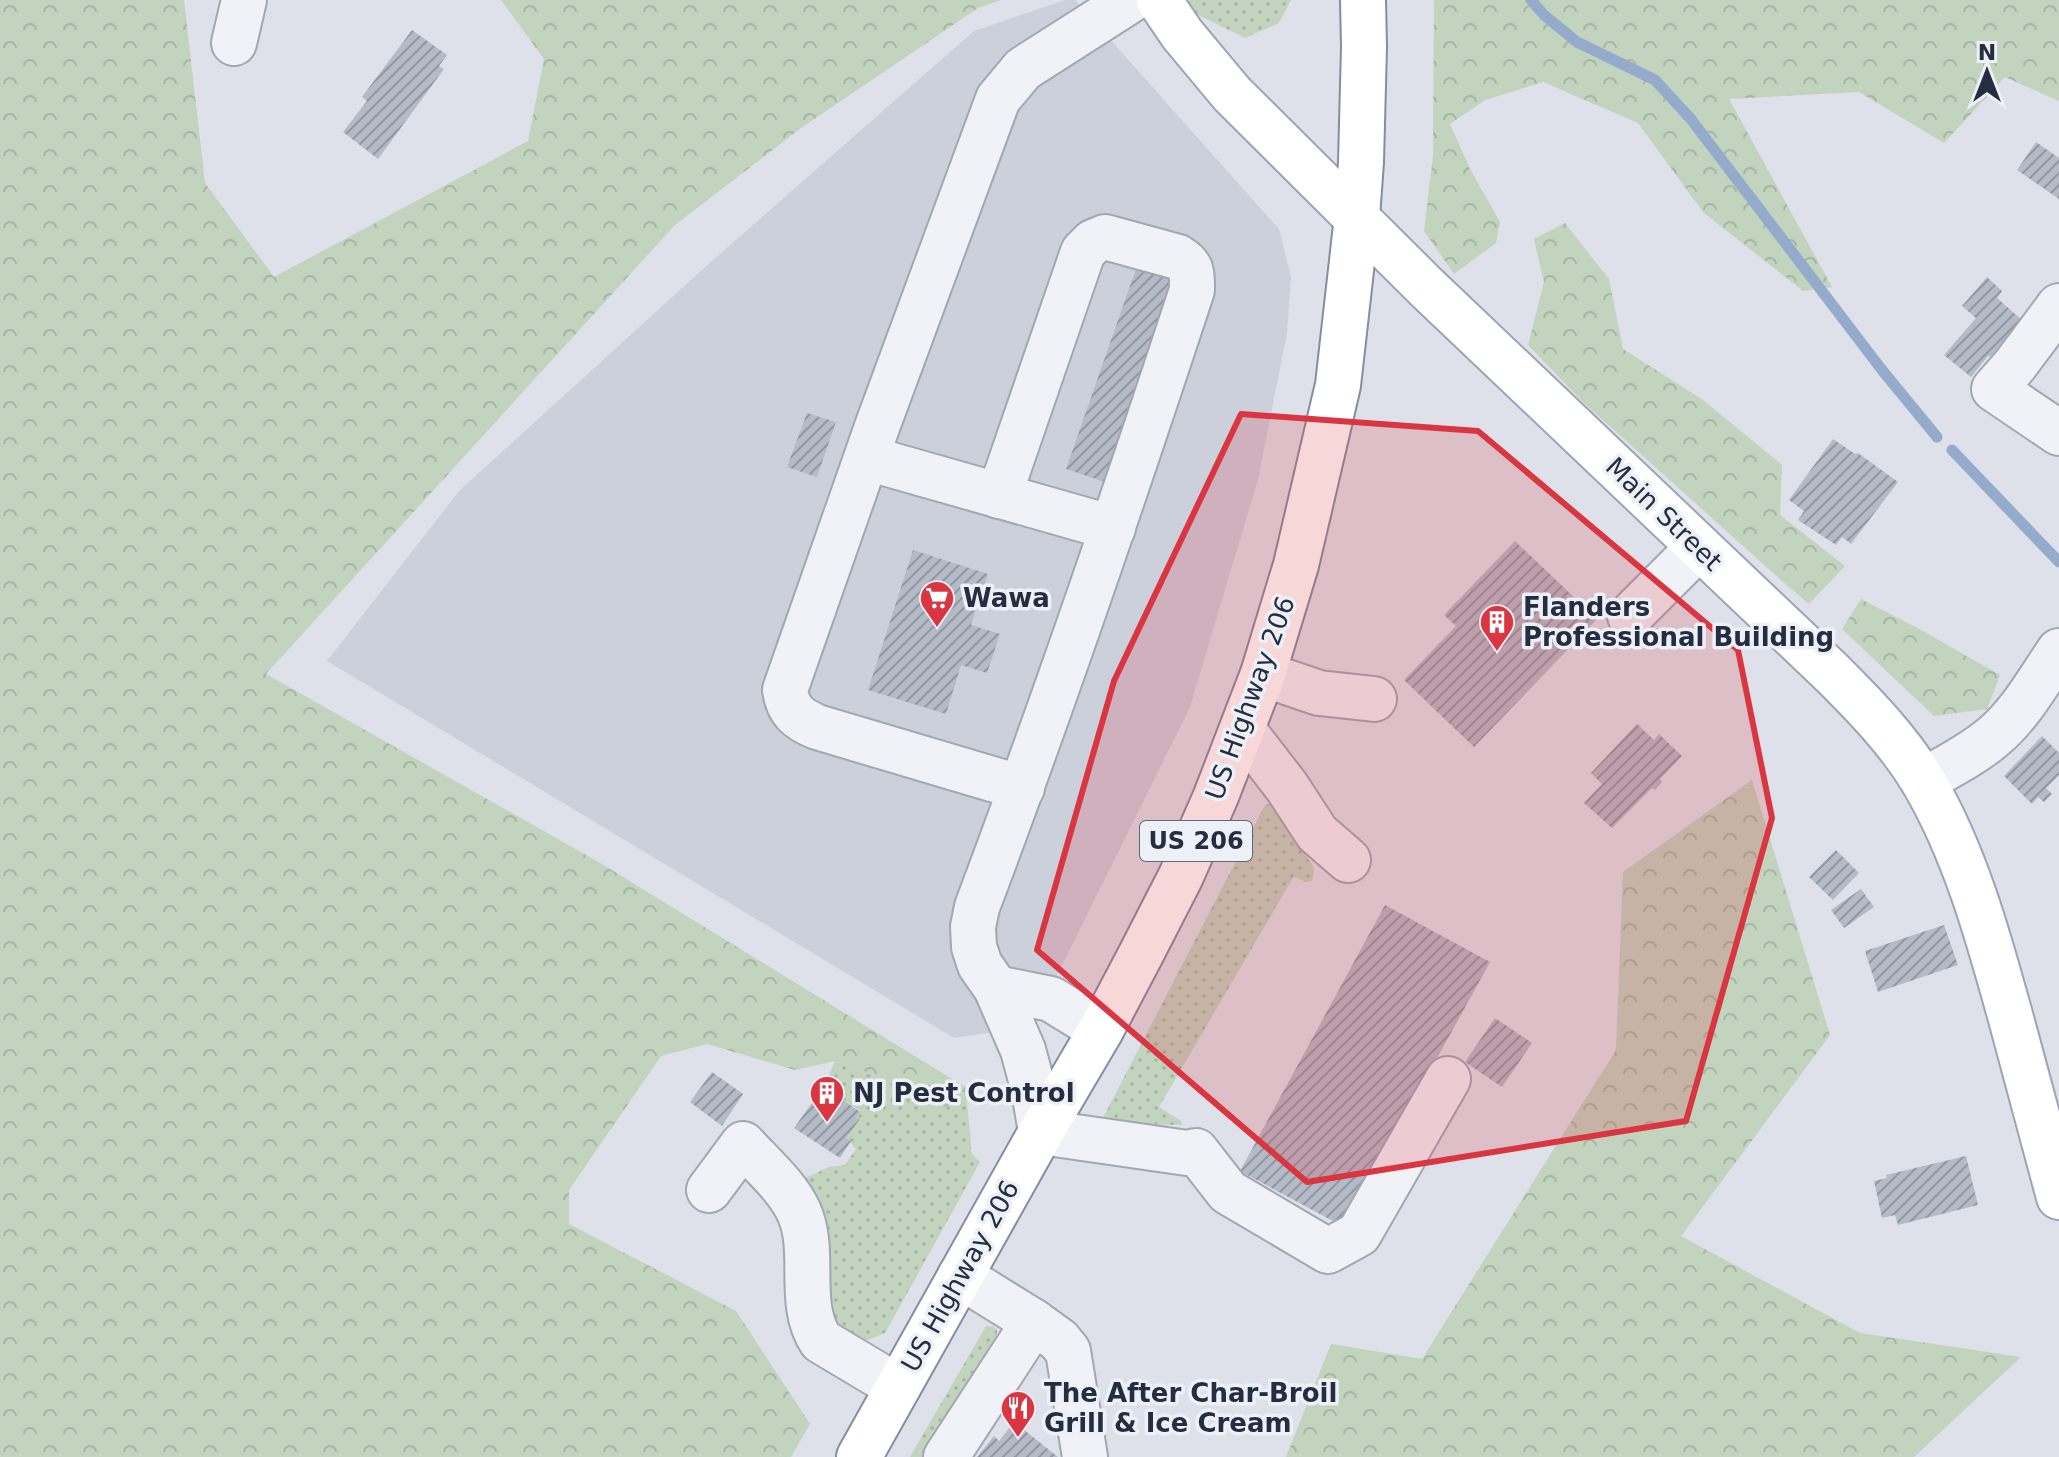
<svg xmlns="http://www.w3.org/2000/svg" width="2059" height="1457" viewBox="0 0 2059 1457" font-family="'DejaVu Sans',sans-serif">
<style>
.built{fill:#cbd0db}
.grass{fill:url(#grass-dots)}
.forest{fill:url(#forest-crowns)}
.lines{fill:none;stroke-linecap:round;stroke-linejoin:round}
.stream{stroke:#95abcc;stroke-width:11}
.building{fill:url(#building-hatch)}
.minor-casing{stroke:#a3a7b3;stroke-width:48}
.major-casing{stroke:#9ca4b5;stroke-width:48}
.highway-casing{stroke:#848da1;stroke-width:48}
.minor{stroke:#f1f2f7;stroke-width:44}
.major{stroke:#fff;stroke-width:44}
.highway{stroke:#fff;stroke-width:44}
.marked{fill:#da3642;fill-opacity:0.2;stroke:#da3642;stroke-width:6;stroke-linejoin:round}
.labels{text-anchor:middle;stroke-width:7;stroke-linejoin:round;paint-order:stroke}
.shield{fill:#edf0f6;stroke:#616877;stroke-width:2}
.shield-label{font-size:24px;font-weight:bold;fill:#252d41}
.street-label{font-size:26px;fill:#252d41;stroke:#edf0f6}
.poi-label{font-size:26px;font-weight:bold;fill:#252d41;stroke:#edf0f6;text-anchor:start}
</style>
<defs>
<pattern id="grass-dots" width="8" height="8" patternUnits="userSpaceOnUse" patternTransform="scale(2)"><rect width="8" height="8" fill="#c2d3be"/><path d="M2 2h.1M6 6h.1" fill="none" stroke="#a7b5a4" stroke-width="1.8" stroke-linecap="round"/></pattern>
<pattern id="forest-crowns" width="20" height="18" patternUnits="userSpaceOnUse" patternTransform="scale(2)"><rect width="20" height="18" fill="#c2d3be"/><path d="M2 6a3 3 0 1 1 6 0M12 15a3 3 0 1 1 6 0" fill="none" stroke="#a7b5a4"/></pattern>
<pattern id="building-hatch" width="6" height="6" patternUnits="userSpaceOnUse" patternTransform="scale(2)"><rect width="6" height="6" fill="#b4bac6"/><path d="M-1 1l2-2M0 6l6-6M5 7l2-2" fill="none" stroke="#9298a2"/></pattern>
</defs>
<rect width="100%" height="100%" fill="#dee1e9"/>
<path class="built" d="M1065,0H1075L1279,229L1291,277L1287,333L1258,479L1190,707L1032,1026L954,1038L327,661L459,491L704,268L974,31Z"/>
<g class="grass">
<path d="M1187,0H1291L1279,23L1245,38L1196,14Z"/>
<path d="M1267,804L1271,805L1313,866L1314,873L1312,881L1305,882L1294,876L1159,1107L1181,1121L1182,1125L1108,1123L1104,1120V1116L1265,805Z"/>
<path d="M835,1061L886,1079L909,1099L936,1113L966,1092L971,1144V1153L980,1162L885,1333L863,1342L837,1339L799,1181L829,1167L845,1165L856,1149L846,1138L859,1119L856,1117L860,1111L824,1086Z"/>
<path d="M986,1326L994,1327L997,1330V1338L929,1457H910Z"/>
</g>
<g class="forest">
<path d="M0,0H184L205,183L274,277L528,141L544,59L501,0H1001L978,8L801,128L675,225L266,674L602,864L970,1090L936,1113L909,1099L886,1079L835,1061L795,1070L707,1044L661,1056L569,1190V1224L736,1311L810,1424L791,1457H0Z"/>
<path d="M1434,0H2059V101L2005,77L1944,143L1859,92L1729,99L1832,287L1803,291L1703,212L1638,123L1543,82L1485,100L1450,124L1470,169L1500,222L1496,243L1454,274L1424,231L1433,156Z"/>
<path d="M1565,223L1609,279L1623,349L1703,400L1782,465L1780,515L1845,566L1809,604L1783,582L1584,403L1528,345L1544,282L1534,239Z"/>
<path d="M1861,599L1923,631L2000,675L1987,709L1934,716L1842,629Z"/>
<path d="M1752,780L1830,1035L1681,1236L1860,1333L2021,1357L1914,1457H1286L1331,1344L1422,1359L1616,1050L1623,872Z"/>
</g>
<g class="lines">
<g class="stream">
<path d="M1531,0L1544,15L1577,42L1655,80L1690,118L1882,370L1937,437"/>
<path d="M1952,450L2059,562"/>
</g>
</g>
<g class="building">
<path d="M412,30L447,55L439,66L444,69L378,159L343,132L367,101L362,97Z"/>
<path d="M2036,142L2059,158V199L2017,170Z"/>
<path d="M1138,263L1182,279L1111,484L1066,469Z"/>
<path d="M1987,277L2002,291L1997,298L2023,321L1990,357L1988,356L1971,377L1944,355L1976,318L1962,306Z"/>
<path d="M807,413L836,422L817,477L787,467Z"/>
<path d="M1833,439L1855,454L1858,453L1898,482L1851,544L1842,537L1836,545L1798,520L1804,511L1789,500Z"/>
<path d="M1515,541L1597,619L1474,747L1404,680L1456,626L1444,615Z"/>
<path d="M913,550L988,574L971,625L1000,634L987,673L961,665L946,714L868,690Z"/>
<path d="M1637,724L1654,740L1659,734L1682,756L1660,779L1662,782L1655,790L1652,788L1612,828L1584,803L1602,784L1591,773Z"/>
<path d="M2042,736L2059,753V775L2046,788L2052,794L2044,802L2038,797L2032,804L2004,776Z"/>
<path d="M1836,850L1859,873L1833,900L1809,877Z"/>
<path d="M1861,889L1874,907L1844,928L1831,910Z"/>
<path d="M1385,905L1490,962L1344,1227L1240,1171Z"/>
<path d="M1944,925L1958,965L1878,992L1865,951Z"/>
<path d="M1495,1018L1532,1043L1502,1087L1465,1062Z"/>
<path d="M712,1072L743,1094L722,1126L690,1102Z"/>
<path d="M824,1086L860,1112L856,1117L860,1119L846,1138L851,1141L840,1158L794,1128Z"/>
<path d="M1966,1156L1978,1205L1898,1225L1895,1215L1882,1218L1874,1181L1887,1178L1886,1175Z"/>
<path d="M1014,1422L1058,1457H977L994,1436L999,1441Z"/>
</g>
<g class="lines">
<g class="minor-casing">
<g id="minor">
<path d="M234,43L244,0"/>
<path d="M2059,306L2015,365L1994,389L2059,433"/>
<path d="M867,458L1113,528"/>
<path d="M999,496L1083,252L1093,242L1105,237L1178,257C1193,266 1192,273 1192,290C1124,497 1054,703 977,907L973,927L974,947L980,965L996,988L1023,1050L1034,1091L1041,1132L1187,1153L1196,1151L1228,1192L1328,1251L1359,1234L1448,1079"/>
<path d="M1630,616L1699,547"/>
<path d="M1263,674L1319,693L1374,699"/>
<path d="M1243,730L1287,787L1317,833L1348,860"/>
<path d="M1923,781C1947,767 1972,755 1993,737C2020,715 2039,680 2059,651"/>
<path d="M1022,788L817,727C798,719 788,711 785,690L877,427L998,99L1023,69L1131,0"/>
<path d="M996,988L1051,999L1101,1030"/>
<path d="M709,1190L743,1144C762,1165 787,1186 799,1212C817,1252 796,1303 821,1341L898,1387"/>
<path d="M1034,1322L1059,1340L1068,1351L1085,1457"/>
<path d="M946,1457L1034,1322L960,1276"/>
</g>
</g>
<g class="major-casing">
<path id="major" d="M1159,0L1182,34L1232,94L1426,287L1833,674C1866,707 1899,741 1923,781C1967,856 1990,943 2013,1026C2028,1083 2044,1140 2059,1197"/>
</g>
<g class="highway-casing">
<path id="highway" d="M859,1457L1041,1132L1101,1030L1141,954L1181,876L1216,796L1263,674L1296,565L1338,385L1357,217L1361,162L1364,47L1363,0"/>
</g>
<use href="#minor" class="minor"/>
<use href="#major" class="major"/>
<use href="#highway" class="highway"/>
</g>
<path class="marked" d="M1241,414L1478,431L1738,650L1772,818L1686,1121L1307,1182L1037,950L1114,681Z"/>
<defs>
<g id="supermarket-pin" transform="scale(1.8)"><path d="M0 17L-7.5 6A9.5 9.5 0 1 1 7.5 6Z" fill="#da3642" stroke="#edf0f6"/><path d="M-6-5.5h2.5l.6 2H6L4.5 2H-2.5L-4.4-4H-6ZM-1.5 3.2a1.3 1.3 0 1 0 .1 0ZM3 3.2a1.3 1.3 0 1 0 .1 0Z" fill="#fff"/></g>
<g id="building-pin" transform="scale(1.8)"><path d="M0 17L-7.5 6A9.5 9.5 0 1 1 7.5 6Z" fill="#da3642" stroke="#edf0f6"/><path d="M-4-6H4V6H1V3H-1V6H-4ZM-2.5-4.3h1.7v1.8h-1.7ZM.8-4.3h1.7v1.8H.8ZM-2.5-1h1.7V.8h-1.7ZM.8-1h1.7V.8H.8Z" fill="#fff"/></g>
<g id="restaurant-pin" transform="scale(1.8)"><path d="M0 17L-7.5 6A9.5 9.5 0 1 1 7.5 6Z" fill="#da3642" stroke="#edf0f6"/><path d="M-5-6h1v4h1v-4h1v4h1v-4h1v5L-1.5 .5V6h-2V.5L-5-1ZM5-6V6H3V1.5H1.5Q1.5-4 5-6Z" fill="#fff"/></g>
</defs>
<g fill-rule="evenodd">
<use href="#supermarket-pin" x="937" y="598"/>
<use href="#building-pin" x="1497" y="622"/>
<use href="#building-pin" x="827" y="1093"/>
<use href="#restaurant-pin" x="1018" y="1408"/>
</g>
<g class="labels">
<rect class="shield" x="1140" y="821" width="112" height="40" rx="6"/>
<g class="shield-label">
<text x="1196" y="849">US 206</text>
</g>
<g class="street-label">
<text transform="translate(1664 514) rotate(44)" y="9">Main Street</text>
<text transform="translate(1250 698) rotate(-70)" y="9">US Highway 206</text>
<text transform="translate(960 1276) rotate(-61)" y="9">US Highway 206</text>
</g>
<g class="poi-label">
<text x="963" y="607">Wawa</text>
<text x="1523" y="616">Flanders<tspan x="1523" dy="30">Professional Building</tspan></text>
<text x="853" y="1102">NJ Pest Control</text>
<text x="1044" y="1402">The After Char-Broil<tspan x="1044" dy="30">Grill &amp; Ice Cream</tspan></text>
</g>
</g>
<g transform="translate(1987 72)" stroke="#edf0f6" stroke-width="6" paint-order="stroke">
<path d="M0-6L14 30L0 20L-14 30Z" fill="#252d41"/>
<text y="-12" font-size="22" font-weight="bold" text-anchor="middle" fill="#252d41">N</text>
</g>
</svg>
